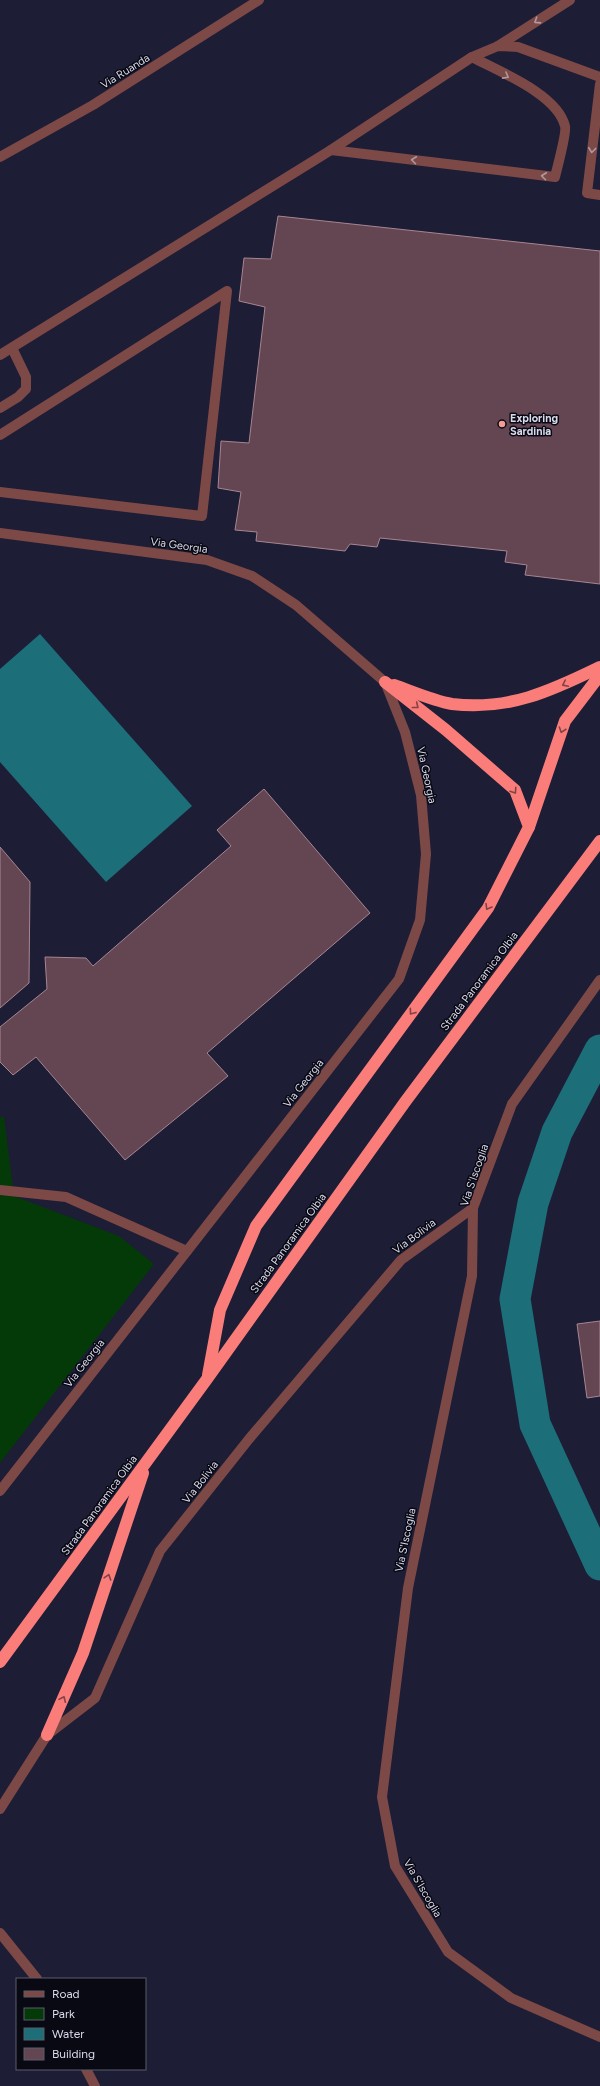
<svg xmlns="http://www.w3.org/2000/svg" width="600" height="2086" viewBox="0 0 600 2086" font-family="Figtree,sans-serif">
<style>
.green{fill:#043908}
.water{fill:#1c6e78}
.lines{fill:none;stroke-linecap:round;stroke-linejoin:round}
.canal{stroke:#1c6e78;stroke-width:31}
.building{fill:#644652;stroke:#a88592}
.lane{stroke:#7c4947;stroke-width:10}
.street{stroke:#7c4947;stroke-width:10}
.highway{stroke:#fb7d7a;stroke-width:12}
.oneway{stroke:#af99a1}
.oneway2{stroke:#824347}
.poi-dot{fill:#f59c93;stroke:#090914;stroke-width:1.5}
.labels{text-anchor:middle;stroke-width:3;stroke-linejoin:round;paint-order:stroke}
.street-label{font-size:11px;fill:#d9daeb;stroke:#090914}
.poi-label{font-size:11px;font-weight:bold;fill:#d9daeb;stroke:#090914;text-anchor:start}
</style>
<rect width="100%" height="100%" fill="#1d1d36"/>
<path class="green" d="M0,1117H4L14,1196L119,1236L154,1264L0,1463Z"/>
<path class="water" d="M40,634L192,806L106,882L0,762V669Z"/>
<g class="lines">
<path class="canal" d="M600,1050L557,1132L533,1203L515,1299L535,1424L600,1565"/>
</g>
<g class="building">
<path d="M278,216L600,251V584L525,575L527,565L505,562L507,551L380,538L377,547L350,544L345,551L256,541L257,532L235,530L241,492L218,488L221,441L249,443L265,307L239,301L244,258L271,259Z"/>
<path d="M264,789L370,913L207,1053L228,1076L125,1160L36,1057L13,1075L0,1062V1027L47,989L45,957L86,958L93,966L231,846L217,830Z"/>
<path d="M0,847L30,882L29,983L0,1008Z"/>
<path d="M600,1321V1396L587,1398L577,1324Z"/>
</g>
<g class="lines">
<g class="lane">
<path d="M498,46L570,0"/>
<path d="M600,84L587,193L600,195"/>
<path d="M331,150L555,177C557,168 567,133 565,126C557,94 500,72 472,57"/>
<path d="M0,408L18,397L26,389V377L12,348"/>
<path d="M0,435L227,291L202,516L0,492"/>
</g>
<g class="street">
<path d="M0,157L93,105L259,0"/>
<path d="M0,355L331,150L472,57L498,46L518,47L600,77"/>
<path d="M0,533L207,560L252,576L296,605L385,682L405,732L421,795L426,854L420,920L399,979L0,1491"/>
<path d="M600,980L512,1104L473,1208L472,1276L408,1588L382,1797L395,1866L448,1952L511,1998L600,2037"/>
<path d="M0,1190L66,1197L187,1251"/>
<path d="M0,1809L47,1735L95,1698L160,1551L249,1439L401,1260L473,1208"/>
<path d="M0,1933L37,1979"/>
<path d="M86,2069L95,2086"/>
</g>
<g class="highway">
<path d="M394,685C411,691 434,701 452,704C508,711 551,691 600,667"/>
<path d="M529,827L565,721L600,675"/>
<path d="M208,1375L220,1310L256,1226L488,908L529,827L515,790L446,730L385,682"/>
<path d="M0,1662L207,1379L405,1102L600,841"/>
<path d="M47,1735L83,1653L143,1473"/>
</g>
</g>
<defs><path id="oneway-chevron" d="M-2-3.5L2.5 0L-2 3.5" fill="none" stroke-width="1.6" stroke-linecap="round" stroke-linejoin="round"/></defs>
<g class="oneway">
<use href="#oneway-chevron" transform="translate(537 21) rotate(147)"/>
<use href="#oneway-chevron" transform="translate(506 76) rotate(29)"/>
<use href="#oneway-chevron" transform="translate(592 150) rotate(97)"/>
<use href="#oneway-chevron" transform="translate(414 160) rotate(-173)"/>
<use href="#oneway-chevron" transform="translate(544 176) rotate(-173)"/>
</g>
<g class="oneway2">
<use href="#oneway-chevron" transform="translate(565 684) rotate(154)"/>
<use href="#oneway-chevron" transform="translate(416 706) rotate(39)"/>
<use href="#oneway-chevron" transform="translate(562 730) rotate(109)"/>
<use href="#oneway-chevron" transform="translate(514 791) rotate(56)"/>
<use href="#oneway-chevron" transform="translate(488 907) rotate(121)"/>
<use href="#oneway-chevron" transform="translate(412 1012) rotate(126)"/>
<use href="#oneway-chevron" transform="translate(108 1577) rotate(-72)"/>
<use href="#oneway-chevron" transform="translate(63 1699) rotate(-66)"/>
</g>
<circle class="poi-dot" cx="502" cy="424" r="4"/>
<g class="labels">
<g class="street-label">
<text transform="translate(125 71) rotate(-32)" y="4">Via Ruanda</text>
<text transform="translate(179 545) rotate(8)" y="4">Via Georgia</text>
<text transform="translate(427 775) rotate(78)" y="4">Via Georgia</text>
<text transform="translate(479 981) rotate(-53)" y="4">Strada Panoramica Olbia</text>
<text transform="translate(303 1083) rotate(-52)" y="4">Via Georgia</text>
<text transform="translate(474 1175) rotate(-71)" y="4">Via S'Iscoglia</text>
<text transform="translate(414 1236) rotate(-37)" y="4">Via Bolivia</text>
<text transform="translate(288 1243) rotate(-54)" y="4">Strada Panoramica Olbia</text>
<text transform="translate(84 1363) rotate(-52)" y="4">Via Georgia</text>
<text transform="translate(200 1482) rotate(-52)" y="4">Via Bolivia</text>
<text transform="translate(99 1505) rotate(-54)" y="4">Strada Panoramica Olbia</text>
<text transform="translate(405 1540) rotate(-78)" y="4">Via S'Iscoglia</text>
<text transform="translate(423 1888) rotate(60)" y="4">Via S'Iscoglia</text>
</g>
<g class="poi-label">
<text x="510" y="422">Exploring<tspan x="510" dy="13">Sardinia</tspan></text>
</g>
</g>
<rect x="16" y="1978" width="130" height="92" fill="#090914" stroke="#5c5d6a"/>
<rect x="24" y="1991" width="20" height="6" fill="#7c4947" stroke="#5c5d6a"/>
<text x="52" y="1998" font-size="12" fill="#d9daeb">Road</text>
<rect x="24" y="2008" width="20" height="12" fill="#043908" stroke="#5c5d6a"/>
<text x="52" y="2018" font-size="12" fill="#d9daeb">Park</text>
<rect x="24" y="2028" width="20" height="12" fill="#1c6e78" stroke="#5c5d6a"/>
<text x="52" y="2038" font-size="12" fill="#d9daeb">Water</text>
<rect x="24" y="2048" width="20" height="12" fill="#644652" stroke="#5c5d6a"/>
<text x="52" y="2058" font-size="12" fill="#d9daeb">Building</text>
</svg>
